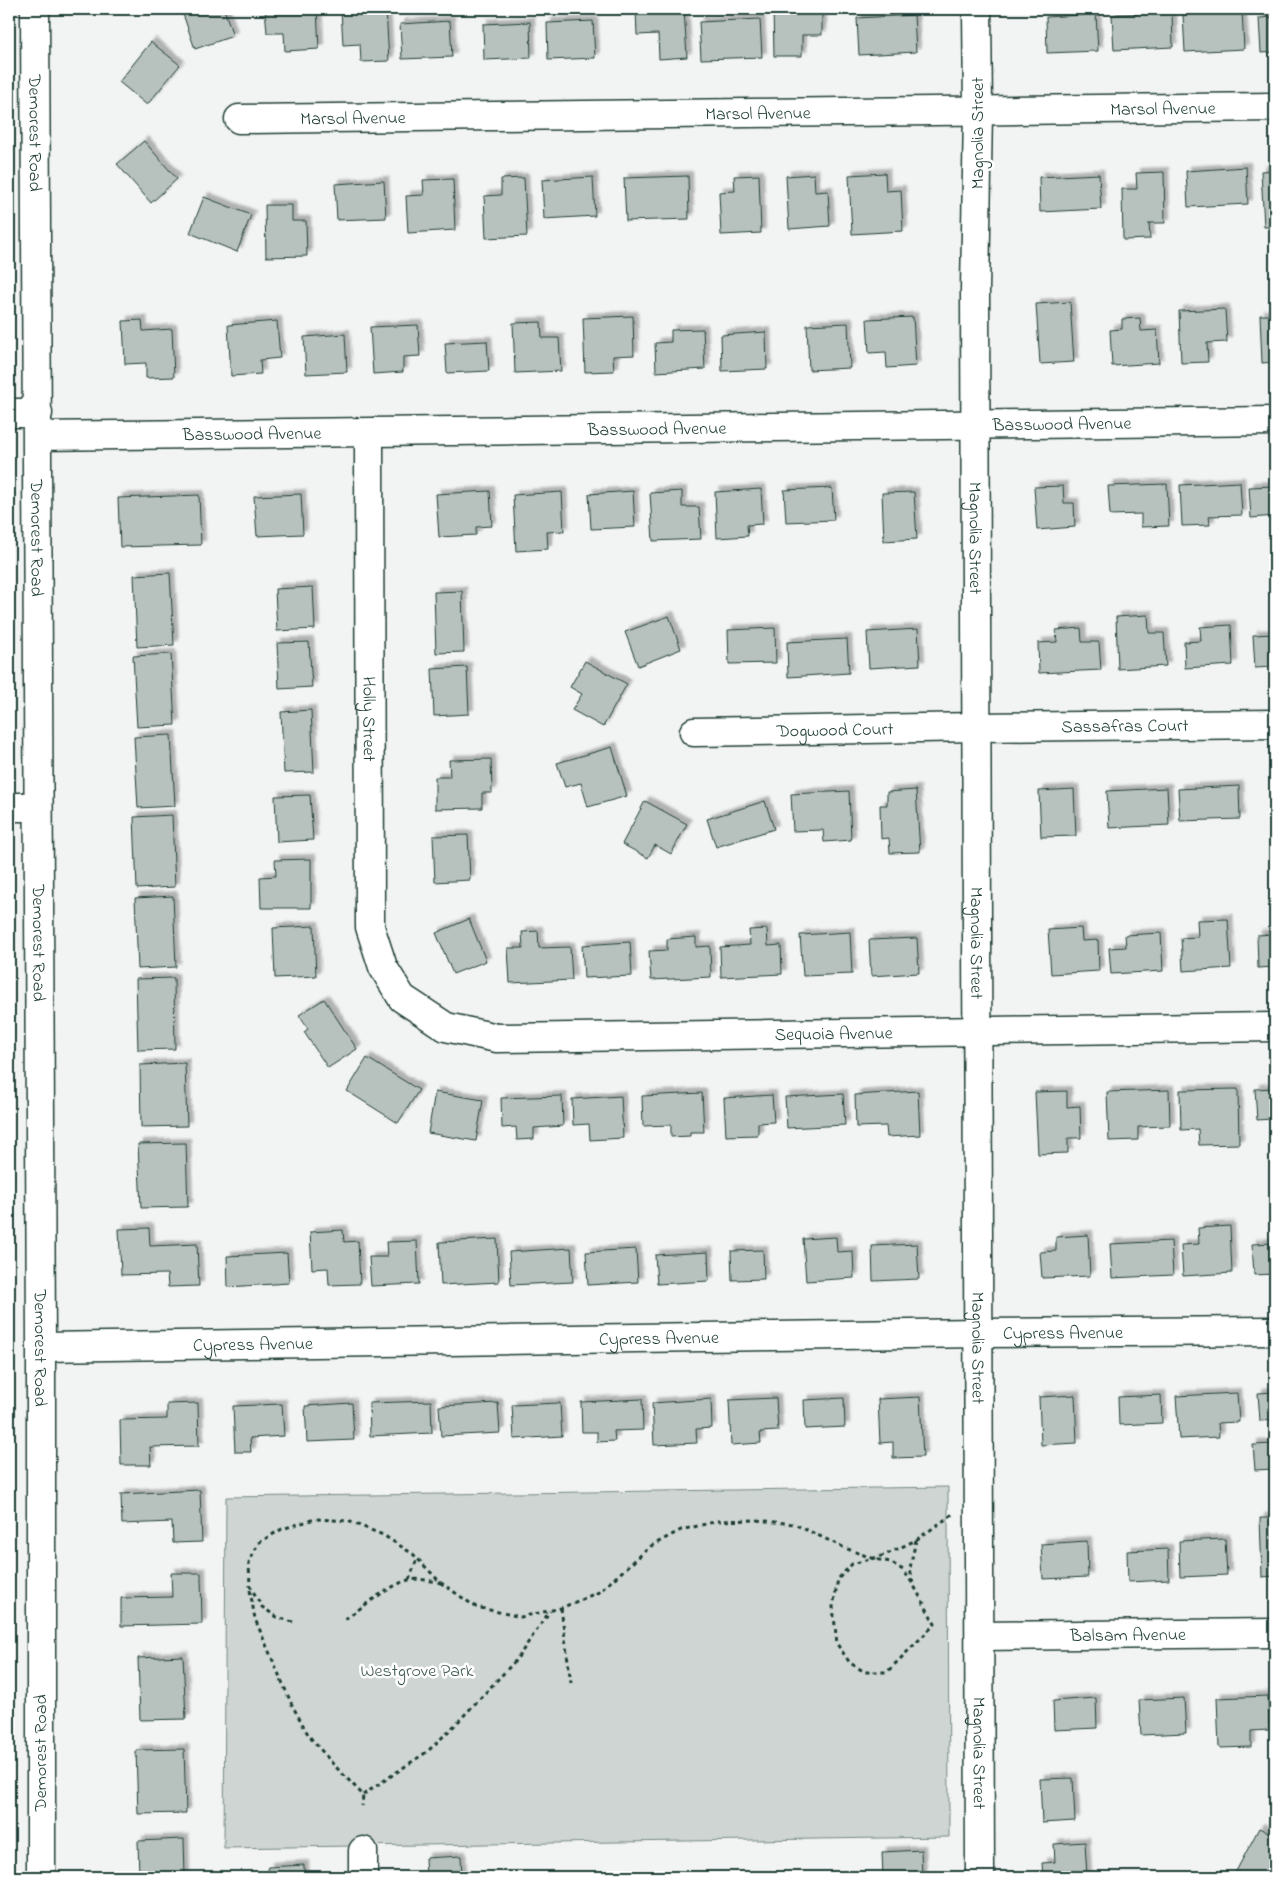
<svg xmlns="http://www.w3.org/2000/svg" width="1284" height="1886" viewBox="0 0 1284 1886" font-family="'Indie Flower',sans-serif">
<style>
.green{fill:#ced5d3;stroke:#768984}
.building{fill:#b7c1bd;stroke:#1f3d34;filter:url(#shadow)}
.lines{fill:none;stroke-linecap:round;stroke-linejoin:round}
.minor-casing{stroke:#1f3d34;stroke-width:31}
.path{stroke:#1f3d34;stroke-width:3;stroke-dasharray:4 4;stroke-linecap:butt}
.minor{stroke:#fff;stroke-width:28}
.labels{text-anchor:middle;stroke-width:5;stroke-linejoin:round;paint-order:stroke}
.street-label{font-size:18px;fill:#1f3d34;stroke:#fff}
.park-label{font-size:18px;fill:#425b54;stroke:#fff}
</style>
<defs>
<filter id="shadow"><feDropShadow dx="4.5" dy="-4.5" stdDeviation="1" flood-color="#0004"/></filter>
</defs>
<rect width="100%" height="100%" fill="#f2f3f3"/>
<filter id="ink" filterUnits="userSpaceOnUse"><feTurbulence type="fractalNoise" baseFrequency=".02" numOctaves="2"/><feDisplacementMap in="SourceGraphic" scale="10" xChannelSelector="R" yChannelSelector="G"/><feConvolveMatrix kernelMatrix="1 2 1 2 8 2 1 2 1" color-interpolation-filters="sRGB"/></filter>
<g filter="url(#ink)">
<path class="green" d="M948,1487L949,1837L224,1848L226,1497Z"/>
<g class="building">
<path d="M198,9H224L233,36L195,49L183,14Z"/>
<path d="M265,9H317L319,49L285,51L284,33H267Z"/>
<path d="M386,9L389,61L361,62L360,44L343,45L341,10Z"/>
<path d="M636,9H684L687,57L659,59L658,34L637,35Z"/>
<path d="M773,9H822V35H802V56H774Z"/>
<path d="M1242,11L1244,49L1185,52L1183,15Z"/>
<path d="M1172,12L1173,47L1114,50L1112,15Z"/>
<path d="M1096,14L1098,51L1047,53L1046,17Z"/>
<path d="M914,15L916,52L859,55L857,18Z"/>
<path d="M1275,17V52L1261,53L1259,18Z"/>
<path d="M760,19L762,57L701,59L699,22Z"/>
<path d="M450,21L452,57L402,59L400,24Z"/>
<path d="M593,21L595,58L548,60L547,23Z"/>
<path d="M530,22L531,58L484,60L483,24Z"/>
<path d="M151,42L180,65L147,105L119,82Z"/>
<path d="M144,141L177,179L151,203L117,164Z"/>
<path d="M1246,167L1248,204L1188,207L1186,171Z"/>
<path d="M1275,170V227H1264L1261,171Z"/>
<path d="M1164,172L1165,223H1149L1150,239L1123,240L1122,189H1137L1136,173Z"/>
<path d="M885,173L886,191L901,190L903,231L852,234L849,175Z"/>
<path d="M814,174L815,192L828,191L830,226L789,229L786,176Z"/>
<path d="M1099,174L1101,209L1040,212L1039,177Z"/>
<path d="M759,175L761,233L721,235L719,192L735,191L734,176Z"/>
<path d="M688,176L689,219L626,221L624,178Z"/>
<path d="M593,177L595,216L544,219L542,180Z"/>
<path d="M524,178L527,236L486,238L484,196L501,195V179Z"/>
<path d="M453,179L455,230L408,233L406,196L424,195L423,180Z"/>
<path d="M384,181L386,218L337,220L335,184Z"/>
<path d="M204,197L251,215L237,252L190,233Z"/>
<path d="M265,205H292V221H306L307,256L266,257Z"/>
<path d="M1070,302L1074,362L1040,364L1036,304Z"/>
<path d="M1225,309L1227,342L1207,343L1208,362L1181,363L1179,311Z"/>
<path d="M1260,315H1275V362L1262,363Z"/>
<path d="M633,316L634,355L613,356L614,371L585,372L583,318Z"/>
<path d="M913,317L916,366L887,368L886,352L869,353L867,319Z"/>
<path d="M1140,318L1141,331L1157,330L1159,363L1112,366L1110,330L1122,329V319Z"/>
<path d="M142,320L143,331L172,329L174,377L146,378V363L125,364L123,321Z"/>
<path d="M277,321L280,358L260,360L261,374L231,376L228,325Z"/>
<path d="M541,322L542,338H559L561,371L515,373L513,323Z"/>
<path d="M848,323L850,368L809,370L807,325Z"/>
<path d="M418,325L420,356L403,357V372L373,374L370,327Z"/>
<path d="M703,329L705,369L656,372L655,343L671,342V330Z"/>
<path d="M766,332L767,369L722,371L721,335Z"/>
<path d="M345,334L347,372L306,374L304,337Z"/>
<path d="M487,341L489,371L447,373L445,343Z"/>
<path d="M1240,482L1242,515L1209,516L1210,525L1182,526L1180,485Z"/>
<path d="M1167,484L1169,526L1141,527V514L1110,515L1108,486Z"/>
<path d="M1063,486L1064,503H1074L1075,527L1037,530L1034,487Z"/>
<path d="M1275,486V516L1251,518L1249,487Z"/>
<path d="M832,488L834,520L786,522L784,490Z"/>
<path d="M761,489L763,524L747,525L748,536L717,538L715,492Z"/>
<path d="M490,491L492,526L476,527V535L439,537L436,494Z"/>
<path d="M633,491L635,527L591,529L589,494Z"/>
<path d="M682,491V507H699L701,539L653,541L650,493Z"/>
<path d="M562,492L564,531L547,532L548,549L516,551L513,495Z"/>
<path d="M914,492L917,539L884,541L882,493Z"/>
<path d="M301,494L303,534L257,536L254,496Z"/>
<path d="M199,495L201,545L120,547L118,498Z"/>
<path d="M170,573L174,645L137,647L134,575Z"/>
<path d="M313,587L315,629L277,631L275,589Z"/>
<path d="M462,591L464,652L436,653L434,592Z"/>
<path d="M1148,615L1149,633H1164L1166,666L1118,669L1116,617Z"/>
<path d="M669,616L681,649L638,666L625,632Z"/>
<path d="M1231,625L1233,665L1185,668L1184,642L1201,641L1200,627Z"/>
<path d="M775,628L776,663L729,664L728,630Z"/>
<path d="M1081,628L1082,642H1099L1101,670L1039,673L1038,643L1057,642L1056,630Z"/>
<path d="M918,629L920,665L869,668L867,632Z"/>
<path d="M1275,634V667L1255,668L1253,635Z"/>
<path d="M847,639L849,673L788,677L787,642Z"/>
<path d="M309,642L312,687L279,689L277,643Z"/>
<path d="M171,654L175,725L137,727L133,656Z"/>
<path d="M585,661L627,684L603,727L572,710L582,694L570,687Z"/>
<path d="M467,667L469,714L434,716L432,669Z"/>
<path d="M311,710L314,772L284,773L281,712Z"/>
<path d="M171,735L175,806L138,808L134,737Z"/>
<path d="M612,747L627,796L588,807L581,783L565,787L557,763Z"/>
<path d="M491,759L492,793H482V808L435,809V777H450L449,760Z"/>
<path d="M1239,786L1240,819L1180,821L1178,789Z"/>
<path d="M1167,788L1169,825L1109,828L1107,791Z"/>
<path d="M1074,789L1076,836L1041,837L1039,791Z"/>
<path d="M916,790L920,852L890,853L889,838L881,839L880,805H887V792Z"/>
<path d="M849,791L851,840L824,842L823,830L793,831L791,794Z"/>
<path d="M310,795L313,840L277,842L275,796Z"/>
<path d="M645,801L687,824L671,854L655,845L648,858L622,844Z"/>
<path d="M765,801L774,829L716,847L707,819Z"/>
<path d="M172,815L175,887L137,889L134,817Z"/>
<path d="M468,835L470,880L435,882L433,836Z"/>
<path d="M311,859V908H261L260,877L276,876L275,860Z"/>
<path d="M173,896L176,967L138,969L135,898Z"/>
<path d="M469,919L486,961L453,974L436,933Z"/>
<path d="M1228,919L1231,968L1183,971L1181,938L1198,937L1197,920Z"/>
<path d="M314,926L316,976L275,978L273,928Z"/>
<path d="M1081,928L1082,941L1098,940L1099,971L1051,974L1048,930Z"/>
<path d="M767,929L768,946L781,945L782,974L721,977L720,947L750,945L749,930Z"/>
<path d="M538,931L539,948L570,947L572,980L510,983L508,948H523L522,932Z"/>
<path d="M850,932L852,974L803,976L800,935Z"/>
<path d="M1161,933L1163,971L1111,974L1109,948L1126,947L1125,935Z"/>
<path d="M1275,934V967L1258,968L1257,935Z"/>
<path d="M696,937V947L710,946L711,977L651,980L649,951L667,950V939Z"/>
<path d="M917,938L919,973L871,976L869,940Z"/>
<path d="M630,942L632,976L584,978L582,945Z"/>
<path d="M174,978L175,1049L138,1050L136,979Z"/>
<path d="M324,999L357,1049L328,1068L304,1032L308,1029L299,1015Z"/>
<path d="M367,1058L419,1090L398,1123L347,1091Z"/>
<path d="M185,1063L187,1126L141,1127L140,1065Z"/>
<path d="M1275,1088V1132H1272L1271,1119L1257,1120L1255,1089Z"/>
<path d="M1238,1089L1239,1144L1199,1145L1198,1129L1181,1130L1180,1090Z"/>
<path d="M1169,1090L1170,1126L1138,1127V1140L1109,1141L1107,1092Z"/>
<path d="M918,1091L920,1135L887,1137L886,1126L856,1127L855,1095Z"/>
<path d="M1067,1091V1107L1080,1106L1081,1138H1068V1153L1038,1154L1035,1092Z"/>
<path d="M435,1092L483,1100L476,1141L428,1133Z"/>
<path d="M702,1093L704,1132H690V1136L671,1137V1125L643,1126L642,1096Z"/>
<path d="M843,1094L845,1125L787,1128L785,1097Z"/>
<path d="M772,1095L774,1122L758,1123V1135L726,1136L724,1098Z"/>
<path d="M562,1096L563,1126L534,1128V1139L517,1140L516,1127L502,1128L501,1098Z"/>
<path d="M621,1096L623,1138L590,1140L589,1124L573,1125L572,1099Z"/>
<path d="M186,1143L188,1207L141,1208L138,1144Z"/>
<path d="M1230,1226L1232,1273L1183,1276L1181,1245L1199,1244L1198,1228Z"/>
<path d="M149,1228L150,1246L197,1244L199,1286L168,1287L167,1274L121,1275L119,1229Z"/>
<path d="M343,1230L344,1242L358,1241L360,1284L329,1285L328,1268L312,1269L310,1232Z"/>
<path d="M1088,1235L1090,1276L1042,1278L1040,1252L1056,1251V1237Z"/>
<path d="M836,1237L837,1252L853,1251L854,1278L806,1281L803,1239Z"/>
<path d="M497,1239L499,1282L441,1285L439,1242Z"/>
<path d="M417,1241L419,1284L371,1286L369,1257H387L386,1242Z"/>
<path d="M1171,1241L1173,1275L1112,1278L1110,1244Z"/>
<path d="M1275,1243V1274L1254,1275L1252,1244Z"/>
<path d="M917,1244L919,1279L873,1281L872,1246Z"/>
<path d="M571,1248L573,1282L511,1285L509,1252Z"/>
<path d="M636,1249L638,1282L588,1285L586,1252Z"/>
<path d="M763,1250L764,1279L732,1280L731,1251Z"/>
<path d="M708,1252L709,1281L657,1284L655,1255Z"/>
<path d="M287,1253L289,1283L228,1287L227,1256Z"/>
<path d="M1275,1392V1420L1260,1421L1258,1393Z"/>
<path d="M1237,1393L1239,1422L1218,1423L1219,1437L1179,1439L1176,1396Z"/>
<path d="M1075,1395L1077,1443L1041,1445L1039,1397Z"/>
<path d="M1161,1395L1162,1423L1119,1425L1118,1397Z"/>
<path d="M920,1397L923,1457L893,1458V1442L880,1443L878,1399Z"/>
<path d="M776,1398L778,1431L760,1432L761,1443L731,1445L729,1400Z"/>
<path d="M844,1398L845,1427L805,1429L804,1400Z"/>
<path d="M642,1399L643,1430L614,1431L615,1441L597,1442V1432H582L581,1402Z"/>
<path d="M711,1399L712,1428L696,1429L697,1443L654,1445L652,1403Z"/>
<path d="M431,1401L432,1433L370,1436L369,1403Z"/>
<path d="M198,1403L199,1446L150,1447L151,1465H121L120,1420L167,1419V1404Z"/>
<path d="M352,1403L354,1440L307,1442L305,1406Z"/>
<path d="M498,1403L500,1433L441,1436L439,1406Z"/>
<path d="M560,1403L562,1436L514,1439L512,1405Z"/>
<path d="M282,1404L284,1436L250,1438L251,1452H235L233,1406Z"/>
<path d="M1275,1444V1469L1255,1470L1253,1445Z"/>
<path d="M200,1490L202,1542L173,1543L172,1522L122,1524L121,1494Z"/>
<path d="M1260,1518H1275V1576L1262,1577Z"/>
<path d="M1225,1539L1227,1575L1180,1577L1179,1541Z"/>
<path d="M1087,1541L1088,1577L1043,1579L1041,1544Z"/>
<path d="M1168,1549L1169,1580L1128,1582L1127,1551Z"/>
<path d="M171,1573H201L202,1624L121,1626V1598L172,1597Z"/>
<path d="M183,1656L186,1719L140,1720L138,1658Z"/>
<path d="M1268,1696L1269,1730L1251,1731V1747L1219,1748L1217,1698Z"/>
<path d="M1096,1698L1097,1728L1054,1730L1053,1701Z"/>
<path d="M1184,1698L1186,1733L1141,1735L1139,1700Z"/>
<path d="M184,1749L186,1813L138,1814L136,1750Z"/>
<path d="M1073,1778L1075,1821L1042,1823L1040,1779Z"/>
<path d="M1259,1828L1275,1836V1877H1233Z"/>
<path d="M184,1839L185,1877H139L138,1841Z"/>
<path d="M1085,1842L1087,1877H1043L1042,1863L1055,1862L1054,1844Z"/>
<path d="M921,1850L922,1877H883L882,1852Z"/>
<path d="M461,1856L462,1877H426L425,1858Z"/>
<path d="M304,1865V1877H269L268,1867Z"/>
</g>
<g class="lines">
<g class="minor-casing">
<g id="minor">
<path id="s1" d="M35,9L41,1347V1877"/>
<path id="s2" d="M977,9L978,111L975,291L980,1877"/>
<path id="s3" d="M239,119L1275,107"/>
<path d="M9,413H38"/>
<path id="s4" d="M369,433L370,927L383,967L402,998L446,1027L497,1038L1275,1027"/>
<path id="s5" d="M38,436L1275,421"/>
<path id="s6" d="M694,732L976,727L1275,724"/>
<path d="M9,807H37"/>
<path id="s7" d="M41,1347L979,1333L1275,1331"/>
<path id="s8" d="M980,1636L1275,1633"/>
<path d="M363,1877V1851"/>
</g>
</g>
<g class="path">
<path d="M916,1540L910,1568L913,1584L935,1624L887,1672H865L850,1663L837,1644L833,1607L838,1579L852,1564L885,1555L916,1540L953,1514"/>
<path d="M409,1580L417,1559"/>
<path d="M250,1590L255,1619L292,1705L309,1736L332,1763L363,1795L362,1806"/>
<path d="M561,1608L571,1683"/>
<path d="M345,1619C360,1609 393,1583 409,1580C419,1578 431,1581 441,1583"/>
<path d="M293,1622L277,1617L262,1607L250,1586L249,1563L258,1543L282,1529L315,1519L348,1521L383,1535L413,1554L441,1583L476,1607L521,1617L561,1608L599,1592L651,1546L681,1530L718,1521L756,1520L794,1524L845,1548L874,1559L890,1562L903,1570L913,1584"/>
<path d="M363,1795L428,1751L456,1724L516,1660L550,1611"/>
</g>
<use href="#minor" class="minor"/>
</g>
</g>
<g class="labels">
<g class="street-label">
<text dy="6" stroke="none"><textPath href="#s3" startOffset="924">Marsol Avenue</textPath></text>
<text dy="6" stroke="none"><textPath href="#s3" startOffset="519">Marsol Avenue</textPath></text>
<text dy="6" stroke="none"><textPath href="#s3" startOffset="114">Marsol Avenue</textPath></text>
<text dy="6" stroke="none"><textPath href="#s1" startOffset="124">Demorest Road</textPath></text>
<text transform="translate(977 133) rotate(-90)" y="6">Magnolia Street</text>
<text dy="6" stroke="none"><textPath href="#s5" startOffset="1024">Basswood Avenue</textPath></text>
<text dy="6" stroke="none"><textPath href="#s5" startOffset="619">Basswood Avenue</textPath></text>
<text dy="6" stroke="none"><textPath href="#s5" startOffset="214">Basswood Avenue</textPath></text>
<text dy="6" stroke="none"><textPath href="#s1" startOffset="529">Demorest Road</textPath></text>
<text dy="6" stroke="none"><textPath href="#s2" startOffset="529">Magnolia Street</textPath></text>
<text dy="6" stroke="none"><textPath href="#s4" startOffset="286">Holly Street</textPath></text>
<text dy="6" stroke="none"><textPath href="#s6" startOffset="431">Sassafras Court</textPath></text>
<text dy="6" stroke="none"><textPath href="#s6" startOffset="141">Dogwood Court</textPath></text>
<text dy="6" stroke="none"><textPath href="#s1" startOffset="934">Demorest Road</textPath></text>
<text dy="6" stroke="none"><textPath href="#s2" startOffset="934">Magnolia Street</textPath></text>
<text dy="6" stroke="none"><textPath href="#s4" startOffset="1014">Sequoia Avenue</textPath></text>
<text dy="6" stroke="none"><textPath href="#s7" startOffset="1022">Cypress Avenue</textPath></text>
<text dy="6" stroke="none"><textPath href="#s7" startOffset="618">Cypress Avenue</textPath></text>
<text dy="6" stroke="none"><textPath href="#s7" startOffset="212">Cypress Avenue</textPath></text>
<text dy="6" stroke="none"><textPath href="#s1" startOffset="1339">Demorest Road</textPath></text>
<text dy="6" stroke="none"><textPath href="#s2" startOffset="1339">Magnolia Street</textPath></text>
<text dy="6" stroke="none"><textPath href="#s8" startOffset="148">Balsam Avenue</textPath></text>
<text transform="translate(40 1753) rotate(-90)" y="6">Demorest Road</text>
<text dy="6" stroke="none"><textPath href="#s2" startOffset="1744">Magnolia Street</textPath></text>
</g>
<g class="park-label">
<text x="417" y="1676">Westgrove Park</text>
</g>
</g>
<rect width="1284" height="1886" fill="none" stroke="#fff" stroke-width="30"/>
<rect x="15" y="15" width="1254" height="1856" fill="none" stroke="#1f3d34" stroke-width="2" filter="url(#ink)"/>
</svg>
